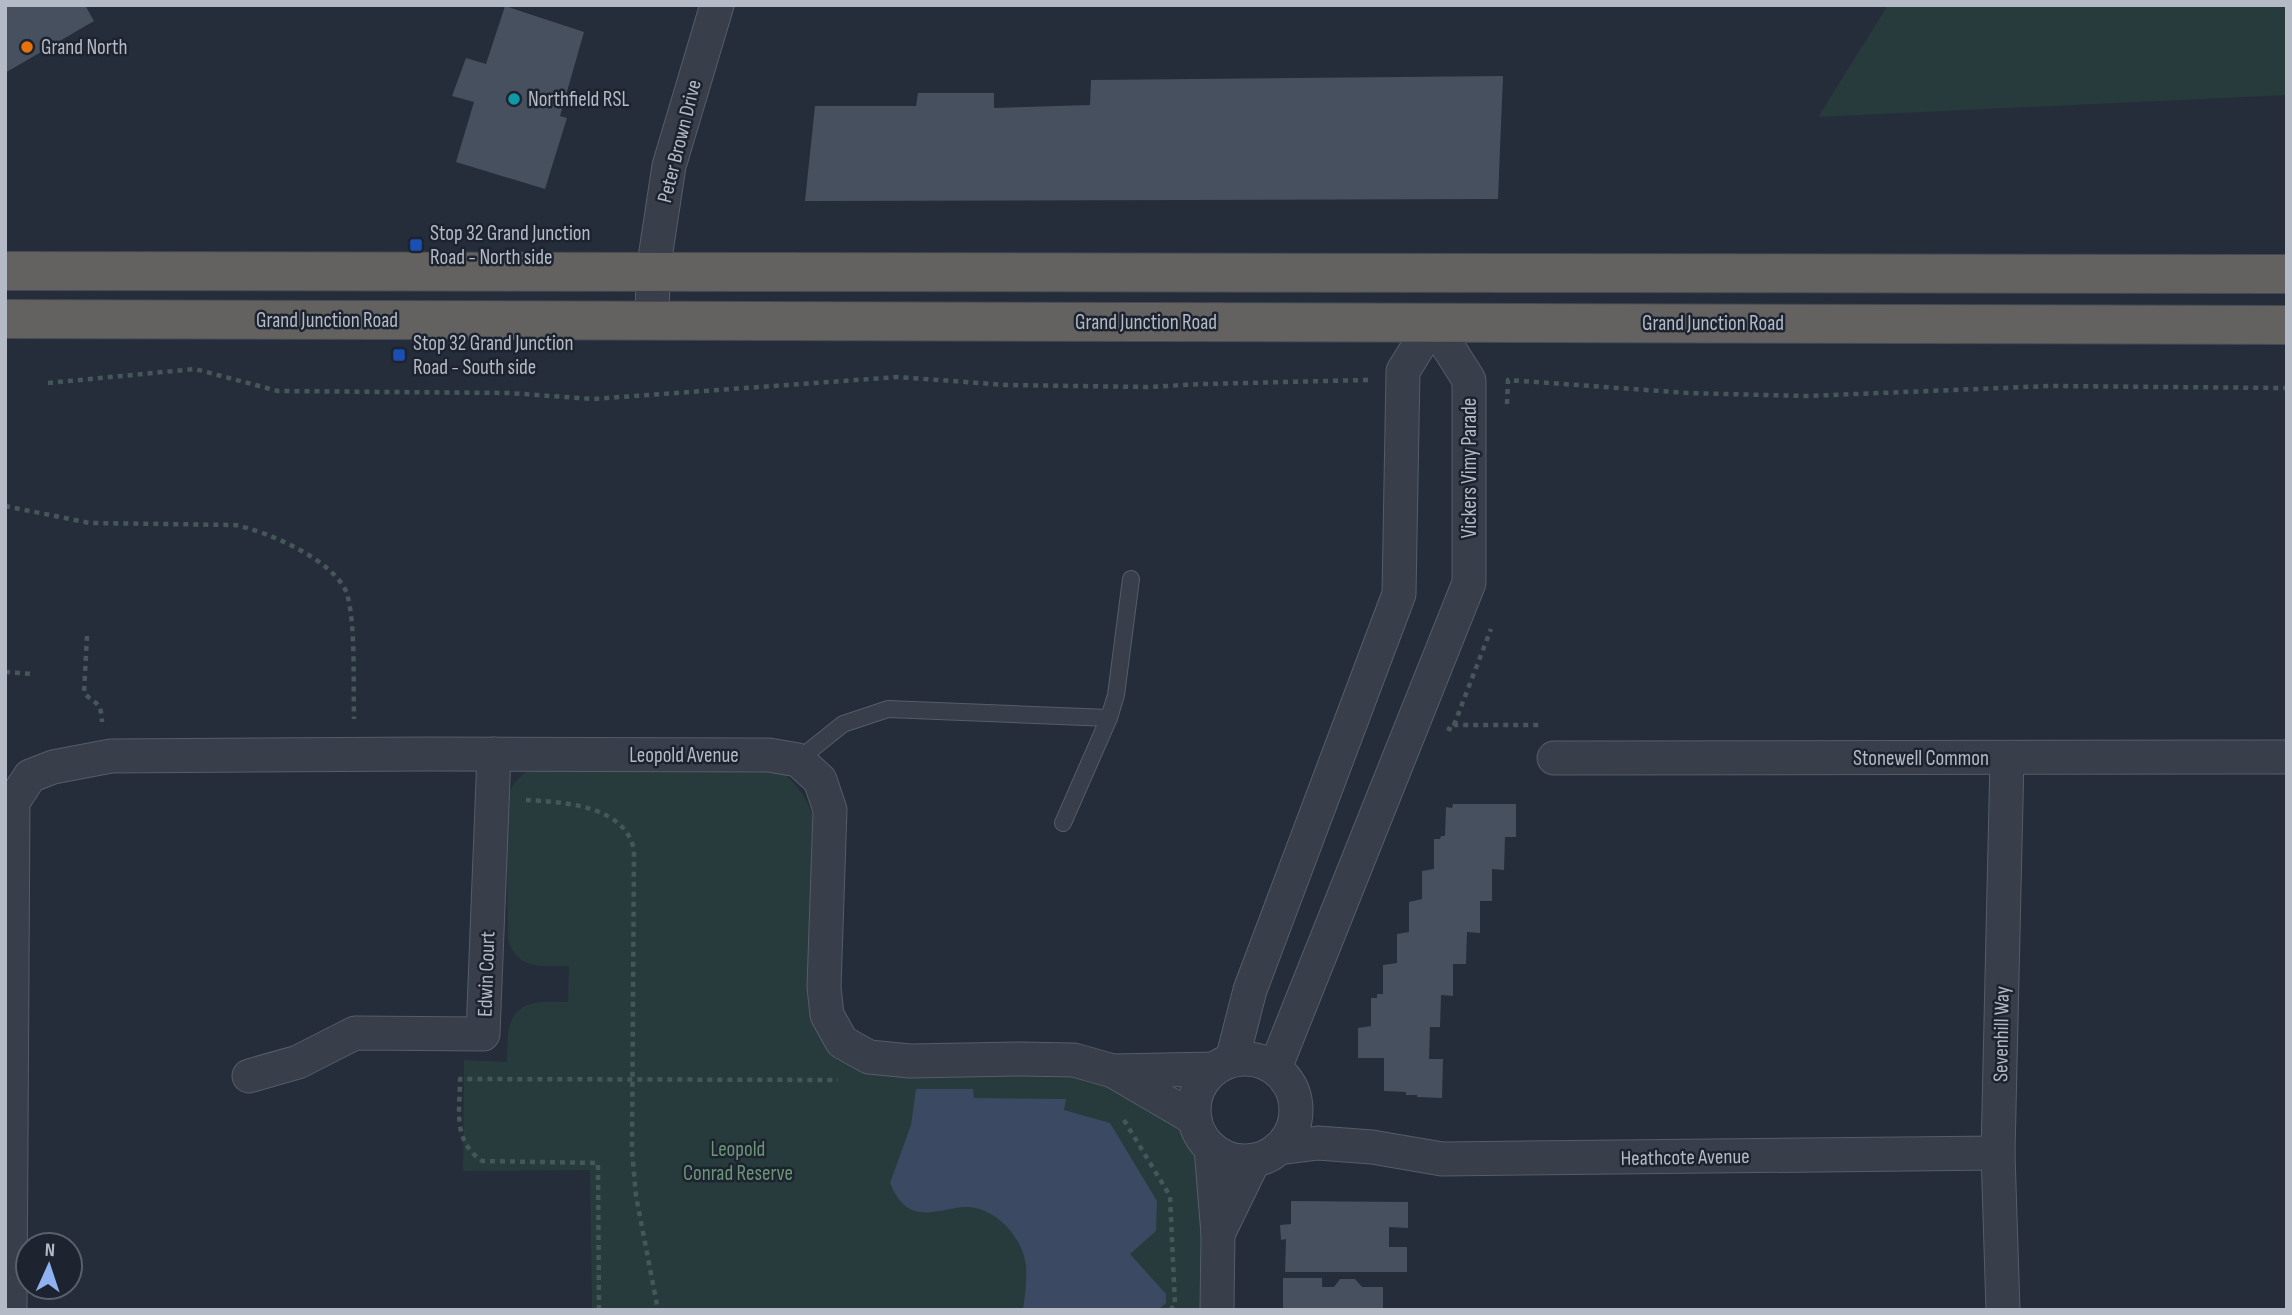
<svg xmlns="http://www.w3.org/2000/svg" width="2292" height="1315" viewBox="0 0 2292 1315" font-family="'Sofia Sans Condensed',sans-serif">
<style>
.green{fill:#273a3c}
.water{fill:#3b4a62}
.building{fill:#46505e}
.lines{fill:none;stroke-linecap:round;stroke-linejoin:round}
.service-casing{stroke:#565d69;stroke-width:18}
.minor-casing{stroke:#565d69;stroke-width:35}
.trunk-casing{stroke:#434a55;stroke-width:40}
.path{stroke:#46575a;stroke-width:4.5;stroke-dasharray:5 5;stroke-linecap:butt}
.service{stroke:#383f4b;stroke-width:16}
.minor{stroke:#383f4b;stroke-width:33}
.trunk{stroke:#636260;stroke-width:38}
.food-dot{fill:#e8710a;stroke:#1d242f;stroke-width:2.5}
.culture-dot{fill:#0f9aa8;stroke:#1d242f;stroke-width:2.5}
.transit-dot{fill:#1a4fb4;stroke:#1d242f;stroke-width:2.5}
.labels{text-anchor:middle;stroke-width:5;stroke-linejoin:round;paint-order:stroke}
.poi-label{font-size:21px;fill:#b4bac6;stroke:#1d242f;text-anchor:start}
.street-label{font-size:21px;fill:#b4bac6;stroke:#1d242f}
.park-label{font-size:21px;fill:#6c9577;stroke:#1d242f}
</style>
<rect width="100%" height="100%" fill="#252d3a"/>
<g class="green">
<path d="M1888,5H2287V95L1818,117Z"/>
<path d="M535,766L781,771C796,784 805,795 812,814L814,1013L826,1041L1085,1067L1196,1135L1202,1152L1205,1171L1200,1310H592L590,1170L463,1171L464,1060L507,1062C508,1033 504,1007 540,1002C549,1001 559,1002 568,1002L569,966C542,966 517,971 508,939L506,802C511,784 519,776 535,766Z"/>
</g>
<path class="water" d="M916,1089H973L974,1098L1066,1099L1064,1110L1110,1123L1157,1201L1156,1231L1130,1254L1166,1294V1303L1158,1310H1023C1025,1295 1027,1281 1026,1266C1023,1238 997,1209 969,1207C952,1206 932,1216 915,1211C902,1207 895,1195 890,1183L911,1125Z"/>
<g class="building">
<path d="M5,5H85L94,21L5,73Z"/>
<path d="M505,6L584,32L560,116L567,118L545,189L456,162L474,102L452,96L466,58L486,64Z"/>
<path d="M1503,76L1498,199L805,201L815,106H916L918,93H994V108L1090,105L1091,80Z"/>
<path d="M1453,804H1516V837H1505L1504,870L1492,869V901H1480V933L1467,932L1466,964H1453V996L1441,995L1440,1027H1430L1429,1059H1443L1442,1098L1417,1097V1095H1406V1092L1384,1091V1058H1358V1028L1371,1026V998H1377V994H1383V965L1397,963V934L1409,932V902L1422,899V871L1434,869V839H1440L1441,836H1445L1446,807L1452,808Z"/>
<path d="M1291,1201L1408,1202V1228L1389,1227V1247H1407V1272H1285L1286,1239L1281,1240L1280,1225L1291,1224Z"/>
<path d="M1283,1278H1322V1287H1334L1340,1279H1355L1362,1287H1383V1310H1283Z"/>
</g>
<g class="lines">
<g class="service-casing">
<g id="service">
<path d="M798,760L843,724L888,709L1109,718"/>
<path d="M1063,823L1109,718L1116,695L1131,579"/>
</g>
</g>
<g class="minor-casing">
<g id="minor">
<path d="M652,321L653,271L669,166L717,5"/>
<path d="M1554,758L2287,757"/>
<circle cx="1245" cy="1110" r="51"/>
<path d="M1232,1060L1250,990L1399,594L1403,371L1433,323L1469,380V583L1275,1068"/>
<path d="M1113,1071L1195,1119"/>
<path d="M249,1076L298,1062L355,1033L483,1034L494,754"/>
<path d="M1211,1148L1218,1234L1217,1310"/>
<path d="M1279,1148L1318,1143L1372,1147L1442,1159L1998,1153"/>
<path d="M1218,1234L1254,1160"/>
<path d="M10,1310L13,802L30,776L53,767L111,756L427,754L769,755L798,760L820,780L830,810L824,987L827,1015L842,1042L869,1057L910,1061L1020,1059L1074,1060L1113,1071L1214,1069"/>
<path d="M2003,1310L1998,1153L2007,758"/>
</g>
</g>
<g class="trunk-casing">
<g id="trunk">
<path d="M5,271L2287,274"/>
<path d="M5,319L2287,325"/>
</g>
</g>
<g class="path">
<path d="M48,383L195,369L278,391L509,393L593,399L898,377L1006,385L1147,387L1204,384L1368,380"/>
<path d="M1507,404L1508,380L1688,393L1808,396L2049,386L2287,388"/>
<path d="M5,506L90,523L235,525C267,531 336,561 347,594C356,625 353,685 354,719"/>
<path d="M87,636L84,693C97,706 101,701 102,722"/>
<path d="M5,672L33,674"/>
<path d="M1454,725L1491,629"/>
<path d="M1447,728L1452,730L1454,725H1540"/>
<path d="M526,800C563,802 625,805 634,850L632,1151L636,1196L658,1310"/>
<path d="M1124,1120L1170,1196L1175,1305L1170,1310"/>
<path d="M599,1310L598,1163L482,1161C452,1140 460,1111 460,1079L838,1080"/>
</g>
<use href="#service" class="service"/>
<use href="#minor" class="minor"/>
<use href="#trunk" class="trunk"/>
</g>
<circle class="food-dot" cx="27" cy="47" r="7"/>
<circle class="culture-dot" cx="514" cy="99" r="7"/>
<g class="transit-dot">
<rect x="409" y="238" width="14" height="14" rx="3.5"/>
<rect x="392" y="348" width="14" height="14" rx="3.5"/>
</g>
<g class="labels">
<g class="poi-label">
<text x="41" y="54">Grand North</text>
<text x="528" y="106">Northfield RSL</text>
<text x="430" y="240">Stop 32 Grand Junction<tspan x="430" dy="24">Road - North side</tspan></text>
<text x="413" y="350">Stop 32 Grand Junction<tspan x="413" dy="24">Road - South side</tspan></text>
</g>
<g class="street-label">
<text transform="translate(679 141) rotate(-76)" y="7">Peter Brown Drive</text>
<text x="327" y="327">Grand Junction Road</text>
<text x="1146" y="329">Grand Junction Road</text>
<text x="1713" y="330">Grand Junction Road</text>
<text transform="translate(1469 468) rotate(-90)" y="7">Vickers Vimy Parade</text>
<text x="684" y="762">Leopold Avenue</text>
<text x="1921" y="765">Stonewell Common</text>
<text transform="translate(486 974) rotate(-88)" y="7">Edwin Court</text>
<text transform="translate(2001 1034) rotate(-89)" y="7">Sevenhill Way</text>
<text transform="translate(1685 1157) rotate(-1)" y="7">Heathcote Avenue</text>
</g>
<g class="park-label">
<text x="738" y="1156">Leopold<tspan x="738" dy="24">Conrad Reserve</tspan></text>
</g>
</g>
<rect width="2292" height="1315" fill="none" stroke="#b4bac6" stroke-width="14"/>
<g transform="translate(49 1266) rotate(3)"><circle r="33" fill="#1d242f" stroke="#59606b" stroke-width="2"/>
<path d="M0-5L12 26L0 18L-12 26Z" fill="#8fb2f0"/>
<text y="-10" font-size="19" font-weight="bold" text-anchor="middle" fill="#b4bac6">N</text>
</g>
</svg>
